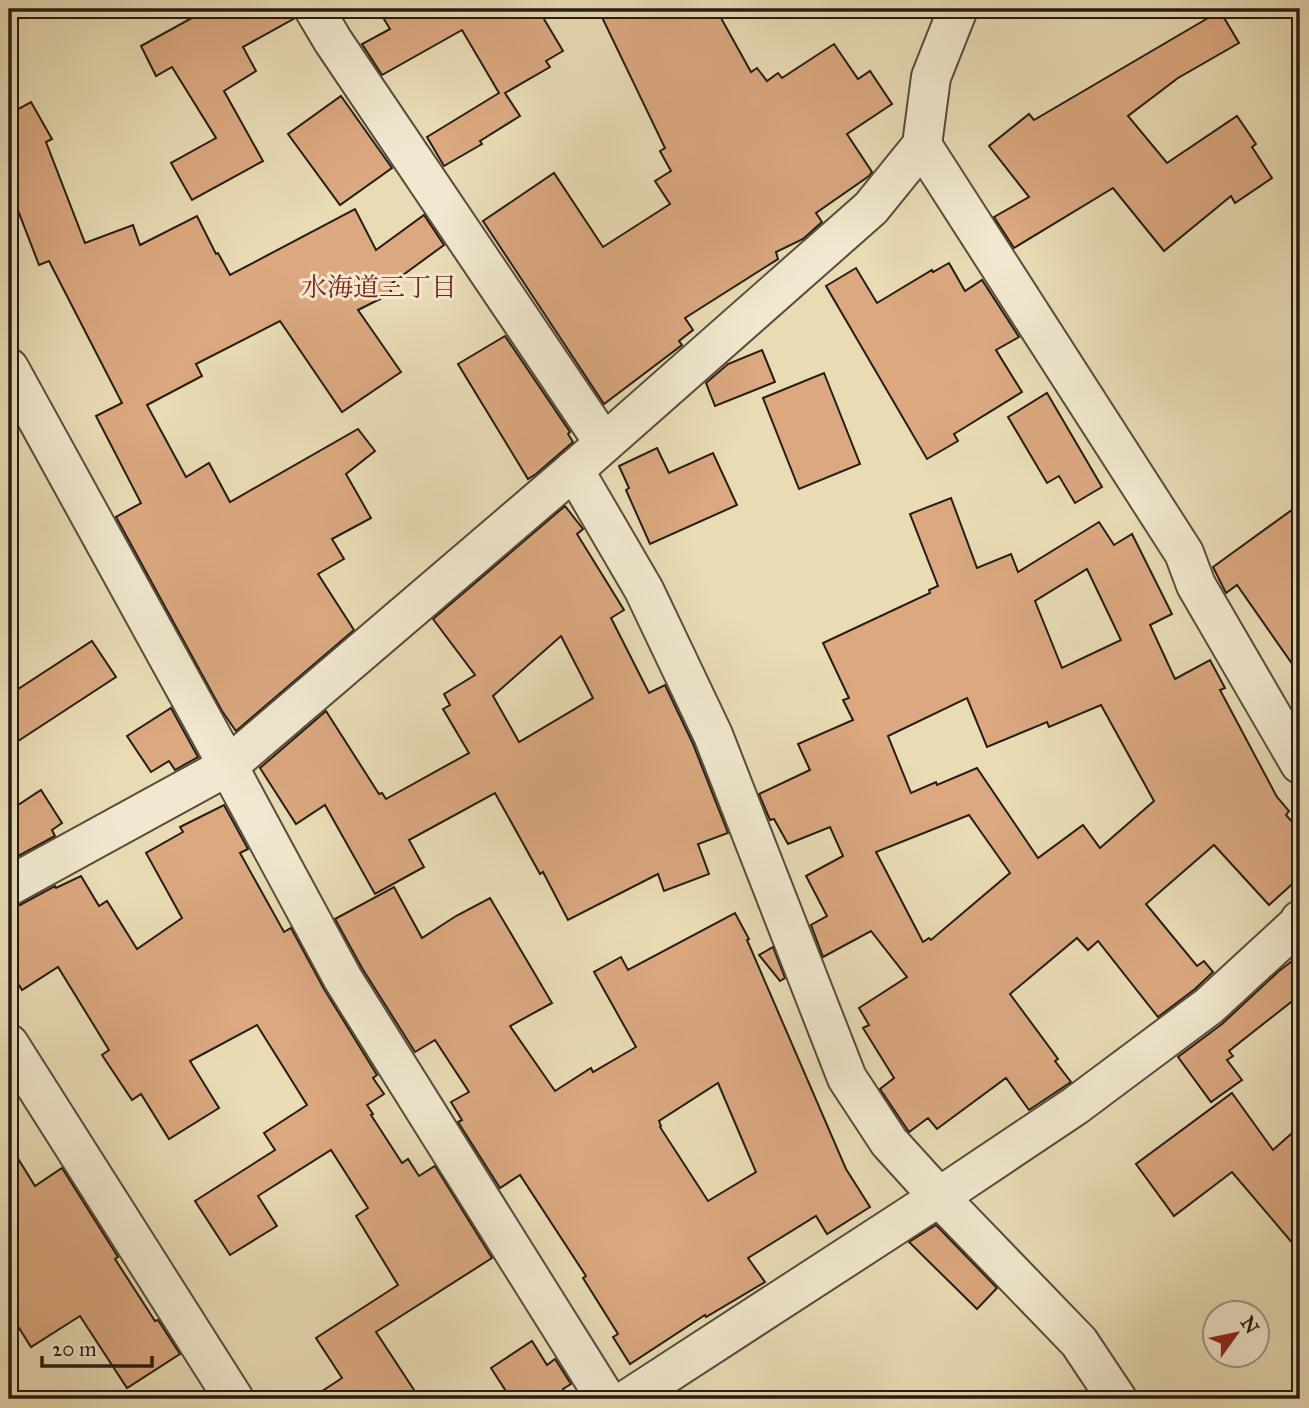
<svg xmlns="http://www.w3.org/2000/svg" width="1309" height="1408" viewBox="0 0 1309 1408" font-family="'IM FELL Great Primer','Noto Serif JP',serif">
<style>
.building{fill:#dba880;stroke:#251c13;stroke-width:2;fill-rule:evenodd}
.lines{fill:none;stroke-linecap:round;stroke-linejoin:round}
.minor-casing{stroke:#564c3c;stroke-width:42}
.minor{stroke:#f1e8cf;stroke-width:38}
.labels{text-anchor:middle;stroke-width:6;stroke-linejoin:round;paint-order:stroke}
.neighbourhood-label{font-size:26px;fill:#7a1f14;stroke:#f1e8cf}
</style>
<rect width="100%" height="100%" fill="#e9dcb5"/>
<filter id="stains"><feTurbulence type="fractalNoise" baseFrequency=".00286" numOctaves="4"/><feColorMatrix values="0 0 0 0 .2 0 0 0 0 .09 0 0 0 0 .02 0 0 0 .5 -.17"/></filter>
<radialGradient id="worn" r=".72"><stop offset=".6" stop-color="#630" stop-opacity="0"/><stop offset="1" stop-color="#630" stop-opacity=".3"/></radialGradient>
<g class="building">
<path d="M208,9H292L295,18L243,47L256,71L224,91L263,161L192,200L171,163L216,138L172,67L156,76L141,46Z"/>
<path d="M378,9H538L563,51L546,61L550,67L505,93L520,116L480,141L482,144L444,166L427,137L499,93L462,30L382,75L362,44L390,29Z"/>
<path d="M598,9H716L751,72L757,68L767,81L778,73L782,78L834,44L858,79L870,71L892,104L847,134L872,172L869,176L816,213L822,222L803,239L776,252L778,259L685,318L693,330L679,341L682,345L604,404L483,221L554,173L603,247L670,204L655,181L671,171L660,151L665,148Z"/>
<path d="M1220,11L1239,43L1178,78L1128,116L1167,163L1237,116L1256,144L1252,147L1272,178L1235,203L1231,196L1164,251L1113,188L1014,248L994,217L1029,197L989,146L1029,114L1034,120Z"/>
<path d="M341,96L392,168L340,205L288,134Z"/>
<path d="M31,102L52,139L46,142L85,243L133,225L140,245L197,216L216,254L218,253L230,275L355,209L376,250L424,215L444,245L388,286L392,293L358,310L401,372L342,412L280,321L196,364L202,376L147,405L186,477L209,463L230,502L358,429L375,451L346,474L371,518L332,539L344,559L318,574L354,630L236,731L222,711L116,517L141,503L96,416L122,403L49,261L39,265L9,187V114Z"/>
<path d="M949,263L965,291L982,280L1019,337L996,350L1022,392L954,434L958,441L927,459L826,286L856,268L877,303L932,270L933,272Z"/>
<path d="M505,336L570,432L568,434L573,442L536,474L528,479L458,364Z"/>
<path d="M762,350L775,382L715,406L706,383L728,364Z"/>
<path d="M824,373L860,464L799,489L763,398Z"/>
<path d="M1047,393L1102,487L1075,503L1059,476L1047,483L1008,417Z"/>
<path d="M657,448L669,473L713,453L737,505L650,544L626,490L629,488L619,466Z"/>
<path d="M951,498L977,568L1011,554L1018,572L1099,522L1114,545L1132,534L1172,614L1150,625L1175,679L1210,660L1225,688L1220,690L1277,797L1289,811L1286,815L1300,831V877L1269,905L1214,845L1146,904L1197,966L1204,961L1213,972L1195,989L1158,1017L1098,941L1088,950L1077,938L1010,994L1058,1059L1055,1061L1071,1082L1029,1110L1006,1078L937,1129L928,1118L909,1132L880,1089L894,1078L863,1028L869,1025L859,1008L907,977L871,931L823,957L811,925L827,916L806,876L843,856L830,827L788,844L774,819L770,820L759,794L810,770L798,744L853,720L843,700L849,698L823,643L930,593L929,590L938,586L910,514ZM1087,569L1121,640L1062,668L1035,601ZM967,698L987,747L1047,722L1049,727L1101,705L1154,801L1100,848L1083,825L1038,858L977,768L937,785L936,782L911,793L888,736ZM969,815L1010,873L931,940L929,938L923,942L876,852Z"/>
<path d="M1300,504V675L1237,585L1226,593L1213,567Z"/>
<path d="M565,506L583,529L577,534L624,610L611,618L649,693L665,685L693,744L728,833L698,844L709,874L664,891L658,874L568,920L543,872L540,874L495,793L409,840L424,867L375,894L325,805L296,824L260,768L326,711L379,794L382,793L386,799L469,753L443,709L450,705L444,694L475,675L433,619ZM561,636L593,698L519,742L493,696Z"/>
<path d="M92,641L116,677L9,747V695Z"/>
<path d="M171,708L198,757L175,770L169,761L151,772L127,736Z"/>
<path d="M41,790L62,823L52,830L55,836L11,860L9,856V811Z"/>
<path d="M224,805L248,849L240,853L284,932L291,928L324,989L377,1075L373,1078L384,1094L367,1105L373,1114L371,1115L402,1163L408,1159L419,1176L435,1166L492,1258L376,1332L420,1399H310L342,1378L316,1338L398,1285L356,1216L368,1208L331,1150L258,1196L277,1226L230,1255L195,1201L275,1150L264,1133L307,1105L257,1025L190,1061L219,1108L169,1139L141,1094L132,1100L102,1055L109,1050L58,967L22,990L9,969V908L20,905L55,886L56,888L81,876L99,906L107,901L137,949L182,918L146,853L183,832L180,827Z"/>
<path d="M394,887L422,938L456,916L490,898L552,1003L510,1026L555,1091L591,1068L593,1072L636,1047L594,972L621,957L628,970L735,913L749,939L747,940L846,1169L870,1207L827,1234L816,1216L748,1258L765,1282L706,1317L705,1315L630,1364L613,1337L618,1334L583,1278L586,1276L520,1175L500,1188L458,1122L462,1120L451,1102L469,1092L435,1040L415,1052L362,968L335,919ZM718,1083L756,1172L708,1201L660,1127L661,1126L659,1121Z"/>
<path d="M773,947L785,978L780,981L759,955Z"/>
<path d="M1300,955V995L1229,1051L1233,1056L1227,1060L1242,1080L1211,1102L1178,1057L1222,1024L1279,971Z"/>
<path d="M1232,1093L1273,1150L1300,1126V1252L1232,1172L1174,1216L1136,1164Z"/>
<path d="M9,1144L35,1186L62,1168L118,1257L115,1259L155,1321L158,1320L180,1354L127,1388L80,1316L31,1347L9,1312Z"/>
<path d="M936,1225L997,1288L977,1309L909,1242Z"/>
<path d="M532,1341L547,1365L555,1359L571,1384L563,1389L569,1399H511L491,1368Z"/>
</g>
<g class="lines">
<g class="minor-casing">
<g id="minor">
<path d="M314,9L333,41L604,443"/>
<path d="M922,145L1184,553L1196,585L1300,764"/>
<path d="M9,368L228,766L343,979L606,1399"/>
<path d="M574,470L644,590L713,735L847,1078L889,1142L939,1197L1079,1342L1117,1399"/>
<path d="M9,886L228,766L574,470L871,208L922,145L931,77L958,9"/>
<path d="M9,1044L234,1399"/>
<path d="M628,1399L939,1197L1075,1106L1209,1006L1297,925L1300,920"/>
</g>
</g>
<use href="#minor" class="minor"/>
</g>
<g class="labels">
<g class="neighbourhood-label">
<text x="379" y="296">水海道三丁目</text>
</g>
</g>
<rect width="1309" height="1408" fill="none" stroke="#e9dcb5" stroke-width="35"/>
<rect x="10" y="10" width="1288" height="1387" fill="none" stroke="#251c13" stroke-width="3.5"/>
<rect x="18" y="18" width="1274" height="1373" fill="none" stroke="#251c13" stroke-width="2"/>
<g transform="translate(1236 1334) rotate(57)"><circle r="33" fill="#f1e8cf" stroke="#9f9684" stroke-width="2"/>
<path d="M0-5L12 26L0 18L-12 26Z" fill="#8f2418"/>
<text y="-10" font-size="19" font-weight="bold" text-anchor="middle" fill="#251c13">N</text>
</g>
<path d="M42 1356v10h110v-10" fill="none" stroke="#251c13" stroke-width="3.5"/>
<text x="52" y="1356" font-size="21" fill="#251c13" stroke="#f1e8cf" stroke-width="5" paint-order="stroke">20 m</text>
<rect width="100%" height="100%" filter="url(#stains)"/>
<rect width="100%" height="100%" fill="url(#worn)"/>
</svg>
